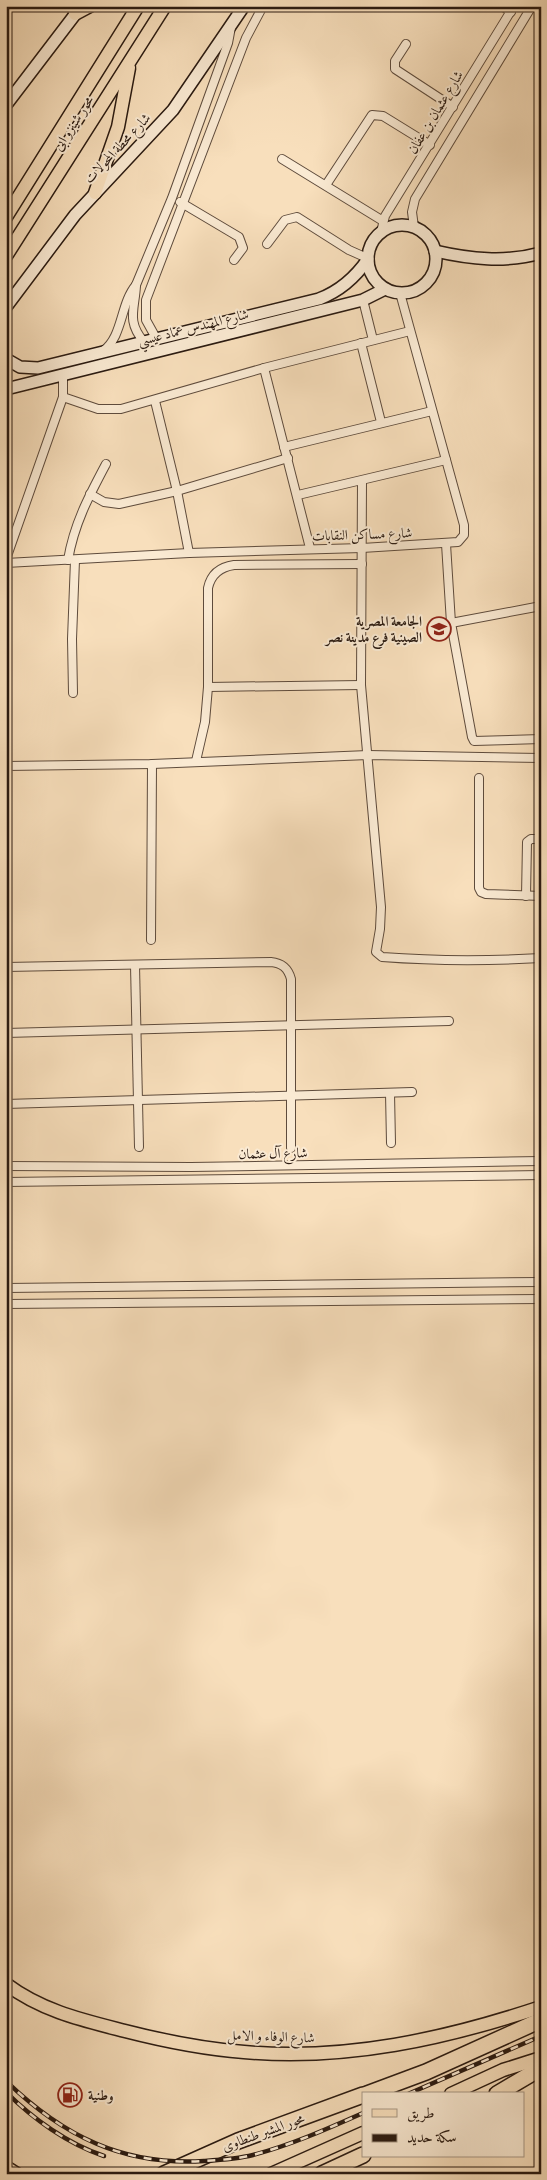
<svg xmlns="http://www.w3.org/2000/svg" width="547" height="2180" viewBox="0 0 547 2180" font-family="Alegreya,Amiri,serif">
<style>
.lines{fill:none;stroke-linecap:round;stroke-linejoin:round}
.street-casing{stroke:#5e4b3c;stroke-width:10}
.secondary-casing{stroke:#2a1a11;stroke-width:14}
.primary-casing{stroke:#2a1a11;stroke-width:15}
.highway-casing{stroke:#2a1a11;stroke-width:18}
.street{stroke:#faead3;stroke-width:8}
.secondary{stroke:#faead3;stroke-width:11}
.primary{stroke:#f8dfbc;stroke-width:12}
.highway{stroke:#f8dfbc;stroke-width:15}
.rail-casing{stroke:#2a1a11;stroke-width:4.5}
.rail{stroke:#faead3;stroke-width:2.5;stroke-dasharray:8;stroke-linecap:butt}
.labels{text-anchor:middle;stroke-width:4;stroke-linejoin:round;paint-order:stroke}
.street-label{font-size:14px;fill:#2a1a11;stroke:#faead3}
.poi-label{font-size:14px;font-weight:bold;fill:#2a1a11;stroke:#faead3;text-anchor:end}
</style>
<rect width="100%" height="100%" fill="#f8dfbc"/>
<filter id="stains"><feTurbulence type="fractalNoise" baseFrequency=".004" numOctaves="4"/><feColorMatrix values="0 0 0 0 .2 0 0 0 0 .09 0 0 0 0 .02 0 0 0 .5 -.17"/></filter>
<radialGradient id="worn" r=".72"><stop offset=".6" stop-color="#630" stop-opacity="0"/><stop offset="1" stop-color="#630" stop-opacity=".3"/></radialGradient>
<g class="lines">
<g class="street-casing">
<g id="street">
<path d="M502,6L511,12"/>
<path d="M406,44L395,61V69L453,107"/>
<path d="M282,159L383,221"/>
<path d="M326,185L372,115L383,116L430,145"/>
<path d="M180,202L239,237L243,248L234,260"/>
<path d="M414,227L412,212L415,199L532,6"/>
<path d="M381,232L385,216L514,6"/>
<path d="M267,244L285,220L297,217L349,250L367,258"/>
<path d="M136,285C135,309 126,321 144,342"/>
<path d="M363,300L373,340"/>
<path d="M156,338L146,320V300L246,38L263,6"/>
<path d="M361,343L381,422"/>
<path d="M103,351C123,337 120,304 136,285L172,198L228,43L231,27"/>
<path d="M264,368L310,548"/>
<path d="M63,397L98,409H121L264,368L410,331"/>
<path d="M155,401L177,491L189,553"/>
<path d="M284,447L432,411"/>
<path d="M362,481L361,685L381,907L380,929L376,952L382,957C435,961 488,961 541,958"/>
<path d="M90,494L104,502L119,504L177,491L288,458"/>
<path d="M298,495L446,460"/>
<path d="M446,544L451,623L472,737L474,741L541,739"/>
<path d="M6,559L63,397V375"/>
<path d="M68,560C74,524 89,496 106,464"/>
<path d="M6,563L189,553L362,548L458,542L464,535V525L400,293"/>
<path d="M451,623L541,606"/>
<path d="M208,687L361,685"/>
<path d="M73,693L72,639L75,560"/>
<path d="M196,761L205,722L208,687V588C211,574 220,567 234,565L362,564"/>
<path d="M6,766L152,764L368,755L541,758"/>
<path d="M479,778V888L481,892L486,894L541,896"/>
<path d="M526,896L527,842L531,839H541"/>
<path d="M151,940L152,764"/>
<path d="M135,965L139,1147"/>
<path d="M6,967L271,962C282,963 288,968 291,979V1148"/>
<path d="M6,1033L449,1021"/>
<path d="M390,1093L391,1143"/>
<path d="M6,1104L412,1092"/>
<path d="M6,1166L191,1167L541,1161"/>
<path d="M6,1182L541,1175"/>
<path d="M6,1288L541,1282"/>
<path d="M6,1304L541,1299"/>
</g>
</g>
<g class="secondary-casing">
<g id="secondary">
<path d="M6,105L80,8"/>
<circle cx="402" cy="259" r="34"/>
<path d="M435,251C470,259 505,263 541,253"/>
<path d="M6,307L75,215L173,110L244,6"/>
<path d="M6,359L20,367L38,368L319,299C340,291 355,278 368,259"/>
<path d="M6,389L363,300L385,289"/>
</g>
</g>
<g class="primary-casing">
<g id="primary">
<path d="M75,14L90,6"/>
<path d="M95,193L118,127L129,68"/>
<path d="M6,217L138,6"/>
<path d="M6,256L165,6"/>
<path d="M6,1984C42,2011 82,2020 125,2031C164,2041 204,2049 244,2052C346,2061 445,2039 541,2007"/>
<path d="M451,2094L503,2070L541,2058"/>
<path d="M6,2167L17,2174"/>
<path d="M271,2174L363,2133"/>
</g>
</g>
<g class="highway-casing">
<g id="highway">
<path d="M367,2094L426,2072L541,2020"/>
<path d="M497,2094L541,2068"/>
<path d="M164,2174L238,2141L363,2095"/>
<path d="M322,2174L363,2155"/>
</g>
</g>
<use href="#street" class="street"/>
<use href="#secondary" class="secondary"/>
<use href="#primary" class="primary"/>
<use href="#highway" class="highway"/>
<g class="rail-casing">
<g id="rail">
<path d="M6,2081C63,2136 123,2166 204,2161C220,2160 237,2159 253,2155C291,2145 327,2129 363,2113"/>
<path d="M6,2092C33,2119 68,2144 104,2156"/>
<path d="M408,2094L541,2036"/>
</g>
</g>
<use href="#rail" class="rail"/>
</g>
<defs>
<g id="university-ring" transform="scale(1.25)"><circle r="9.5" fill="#faead3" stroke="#8f2418" stroke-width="1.5"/><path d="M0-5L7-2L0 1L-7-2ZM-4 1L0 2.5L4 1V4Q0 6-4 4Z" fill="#8f2418"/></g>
<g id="fuel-ring" transform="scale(1.25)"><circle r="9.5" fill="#faead3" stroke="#8f2418" stroke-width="1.5"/><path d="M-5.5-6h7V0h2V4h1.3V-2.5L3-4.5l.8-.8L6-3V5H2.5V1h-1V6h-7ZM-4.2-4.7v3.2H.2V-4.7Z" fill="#8f2418"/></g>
</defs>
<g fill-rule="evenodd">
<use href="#university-ring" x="439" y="629"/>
<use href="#fuel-ring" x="70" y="2095"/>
</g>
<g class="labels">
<g class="street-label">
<text transform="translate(435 112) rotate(-59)" y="5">شارع عثمان بن عفان</text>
<text transform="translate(73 123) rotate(-57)" y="5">محور شينزو ابى</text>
<text transform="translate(117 148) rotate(-47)" y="5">شارع محطة المحولات</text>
<text transform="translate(193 327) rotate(-14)" y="5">شارع المهندس عماد عيسي</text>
<text transform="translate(362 534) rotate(-2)" y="5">شارع مساكن النقابات</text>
<text transform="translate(273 1153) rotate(-1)" y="5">شارع آل عثمان</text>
<text transform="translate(271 2036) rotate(2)" y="5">شارع الوفاء و الامل</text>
<text transform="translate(263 2132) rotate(-20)" y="5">محور المشير طنطاوى</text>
</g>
<g class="poi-label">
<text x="422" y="626">الجامعة المصرية<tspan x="422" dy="16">الصينية فرع مدينة نصر</tspan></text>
<text x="88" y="2100" text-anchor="start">وطنية</text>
</g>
</g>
<rect width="547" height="2180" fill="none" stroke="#f8dfbc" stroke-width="25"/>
<rect x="8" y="8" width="532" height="2165" fill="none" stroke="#2a1a11" stroke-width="2.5"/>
<rect x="12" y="12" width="522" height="2155" fill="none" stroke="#2a1a11"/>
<rect x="362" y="2092" width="162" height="65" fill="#faead3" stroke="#a79785"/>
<rect x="372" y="2109" width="25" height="8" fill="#f8dfbc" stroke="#a79785"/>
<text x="407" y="2118" font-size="15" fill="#2a1a11">طريق</text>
<rect x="372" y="2134" width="25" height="8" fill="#2a1a11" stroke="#a79785"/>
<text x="407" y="2142" font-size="15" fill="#2a1a11">سكة حديد</text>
<rect width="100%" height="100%" filter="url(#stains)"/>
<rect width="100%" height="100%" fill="url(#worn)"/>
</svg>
